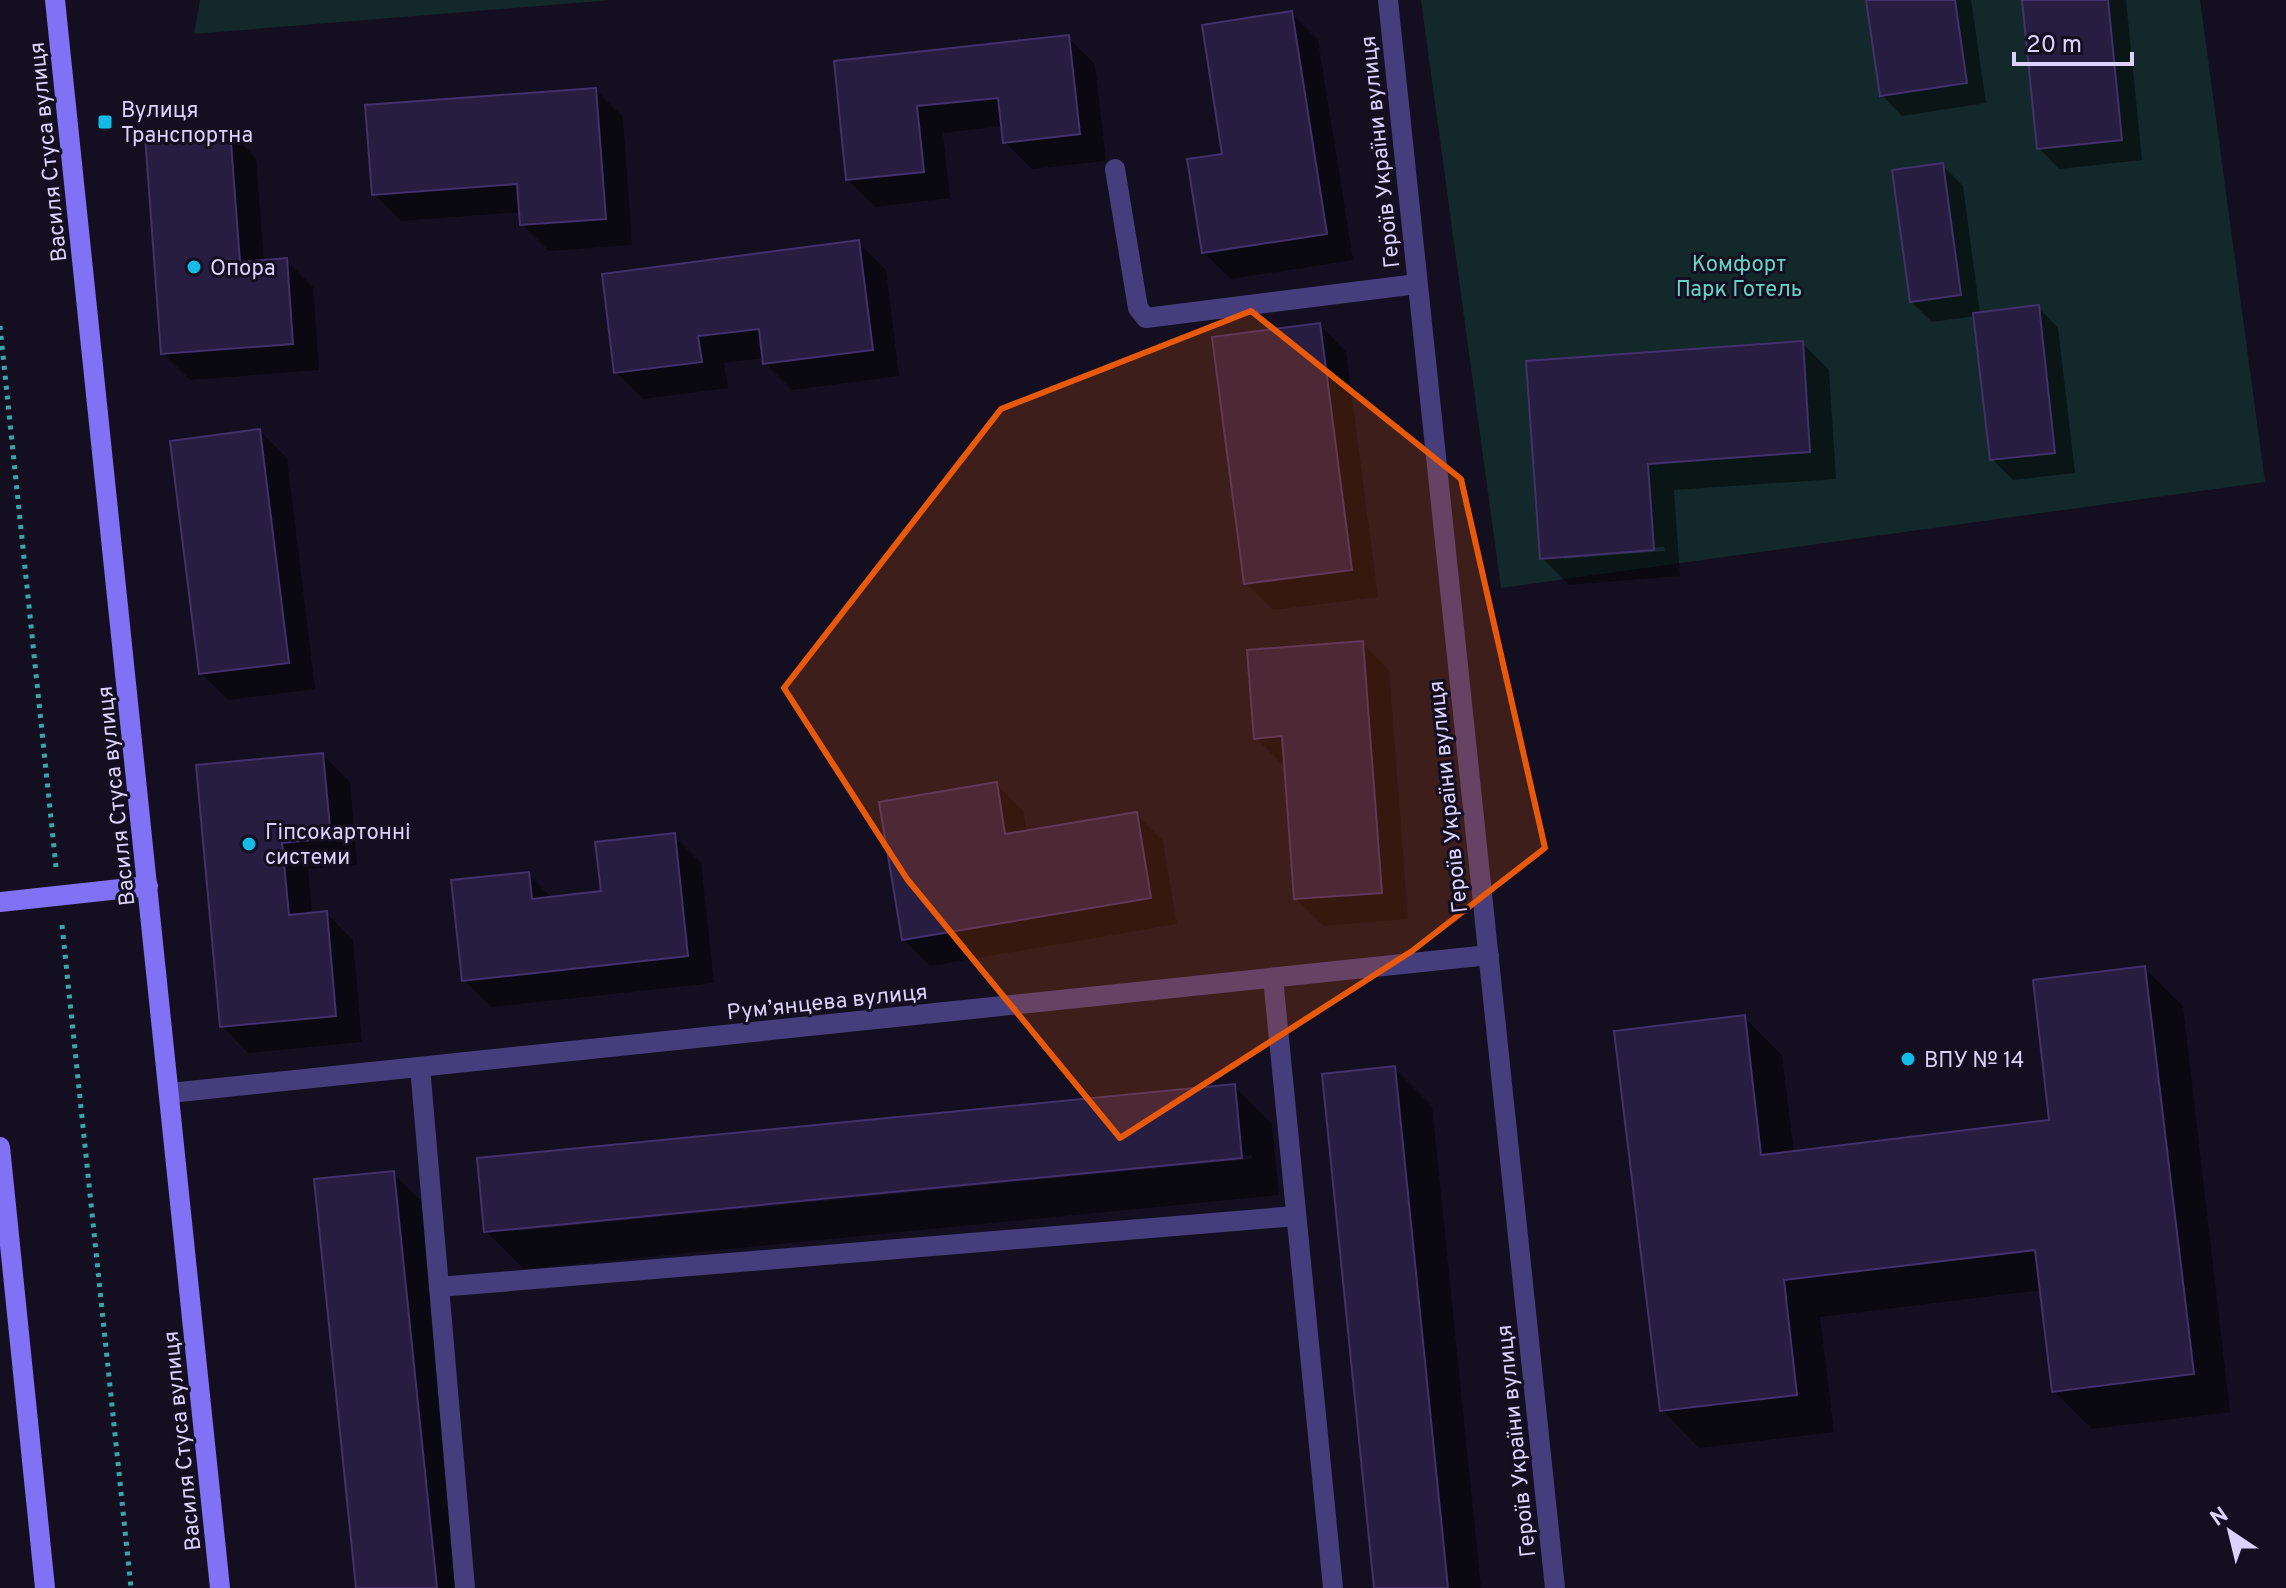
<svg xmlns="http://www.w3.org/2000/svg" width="2286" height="1588" viewBox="0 0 2286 1588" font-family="Overpass,sans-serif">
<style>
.green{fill:#13282a}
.shadow{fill:#0007;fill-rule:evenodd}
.building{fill:#271d40;stroke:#42306a;stroke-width:2}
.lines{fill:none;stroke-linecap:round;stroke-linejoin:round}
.path{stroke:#38a5aa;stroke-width:5;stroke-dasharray:4 6;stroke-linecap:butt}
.lane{stroke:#463e7c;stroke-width:20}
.street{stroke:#463e7c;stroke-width:20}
.secondary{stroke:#8171f4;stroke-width:20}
.marked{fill:#e8590c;fill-opacity:0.2;stroke:#e8590c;stroke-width:6;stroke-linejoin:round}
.poi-dot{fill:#13bce7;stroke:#140f20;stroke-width:3}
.labels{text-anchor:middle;stroke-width:6;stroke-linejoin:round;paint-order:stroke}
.poi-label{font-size:22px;fill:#dbd2fb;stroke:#140f20;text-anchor:start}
.street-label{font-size:22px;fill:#dbd2fb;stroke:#140f20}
.park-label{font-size:22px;fill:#64d5c4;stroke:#140f20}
</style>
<rect width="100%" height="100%" fill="#140f20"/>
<g class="green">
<path d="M200,0H612L194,34Z"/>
<path d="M1421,0H2200L2265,482L1501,588Z"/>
</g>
<g class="shadow">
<path d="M1868,0H1971L1986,103L1902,116L1882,95Z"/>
<path d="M2024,0H2126L2142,160L2059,169L2039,148Z"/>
<path d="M1291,13L1318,40L1353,260L1231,279L1204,253L1224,156Z"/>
<path d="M1068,38L1095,64L1106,161L1032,169L1005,142L1003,126L943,133L950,198L875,207L848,180L836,63Z"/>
<path d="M596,90L623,117L632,245L549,251L522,224L521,212L401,221L374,194Z"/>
<path d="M229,131L256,158L264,262L286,260L313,287L319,370L190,380L163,353Z"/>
<path d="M1942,165L1963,186L1980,314L2038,307L2058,328L2075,473L2013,480L1992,459L1976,316L1932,322L1911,302Z"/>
<path d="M859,243L886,270L899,376L792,390L765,363V358L724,363L728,388L643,399L616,372Z"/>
<path d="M1320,325L1346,352L1378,597L1273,610L1246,583Z"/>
<path d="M1802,343L1829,370L1836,479L1674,490L1680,576L1569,585L1542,558L1528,363ZM1664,547L1665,551L1564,559V555Z"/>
<path d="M260,431L287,458L315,689L228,700L201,673Z"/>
<path d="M1362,643L1389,670L1408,919L1323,926L1296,899L1286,765H1283L1256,738Z"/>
<path d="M323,755L350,782L357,865L308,869L312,914L326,913L353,940L362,1042L248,1053L222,1026L198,767Z"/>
<path d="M996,784L1023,811L1027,832L1136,814L1163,841L1177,924L930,966L903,939Z"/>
<path d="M674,836L701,863L714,983L491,1007L464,980L528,874L552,898L603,893Z"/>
<path d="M2145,969L2183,1006L2230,1412L2092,1429L2054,1391L2042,1290L1820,1317L1834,1432L1699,1448L1662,1410L1744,1017L1782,1055L1794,1153L2052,1122Z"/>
<path d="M1394,1068L1432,1106L1481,1588H1376Z"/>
<path d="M1234,1086L1272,1124L1279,1195L524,1269L486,1231ZM1252,1155V1159L517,1231V1227Z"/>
<path d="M393,1173L431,1211L470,1588H358Z"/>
</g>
<g class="building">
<path d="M1866,0H1955L1967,83L1880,96Z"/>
<path d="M2022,0H2108L2122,140L2037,149Z"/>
<path d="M1292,11L1327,234L1202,253L1187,159L1222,154L1202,25Z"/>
<path d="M1069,35L1080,134L1003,143L998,98L917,106L924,172L846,180L834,61Z"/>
<path d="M596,88L606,219L520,225L517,184L372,195L365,105Z"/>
<path d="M230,129L240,262L287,258L293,344L161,354L145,136Z"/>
<path d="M1943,163L1961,295L1910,302L1892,170Z"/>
<path d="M859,240L873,350L763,364L759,329L698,336L702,362L614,373L602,274Z"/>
<path d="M2039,305L2055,453L1990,460L1973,313Z"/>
<path d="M1320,323L1352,570L1244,584L1212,337Z"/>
<path d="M1803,341L1810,452L1648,464L1654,550L1540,559L1526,361Z"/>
<path d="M260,429L289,663L199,674L170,441Z"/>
<path d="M1363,641L1382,893L1294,899L1282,736L1254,739L1247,650Z"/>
<path d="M323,753L331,838L282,843L289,915L327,911L336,1016L220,1027L196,765Z"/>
<path d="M997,782L1005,834L1137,812L1151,898L902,940L879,802Z"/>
<path d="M675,833L688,956L462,981L451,880L529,872L532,899L601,891L595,842Z"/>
<path d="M2145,966L2194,1374L2052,1392L2035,1250L1784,1280L1797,1395L1660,1411L1614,1031L1745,1015L1761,1155L2049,1120L2033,980Z"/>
<path d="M1395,1066L1448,1588H1374L1322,1074Z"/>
<path d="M1235,1084L1242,1158L484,1232L477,1158Z"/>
<path d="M394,1171L437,1588H356L314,1179Z"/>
</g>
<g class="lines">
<g class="path">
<path d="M0,326L56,867"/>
<path d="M62,925L131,1588"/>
</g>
<g class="lane">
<path d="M1115,169L1138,308L1146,318L1417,284"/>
<path d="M1273,978L1333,1588"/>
<path d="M420,1067L465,1588"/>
<path d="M439,1287L1296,1216"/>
</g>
<g class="street">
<path d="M1388,0L1555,1588"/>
<path d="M170,1093L1489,955"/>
</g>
<g class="secondary">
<path d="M55,0L220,1588"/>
<path d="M0,902L148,886"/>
<path d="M0,1147L45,1588"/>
</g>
</g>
<path class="marked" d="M1251,311L1461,479L1545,848L1412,951L1120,1138L907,879L784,688L1001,409Z"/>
<g class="poi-dot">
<rect x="97" y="114" width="16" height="16" rx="4"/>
<circle cx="194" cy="267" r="8"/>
<circle cx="249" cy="844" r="8"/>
<circle cx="1908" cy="1059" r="8"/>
</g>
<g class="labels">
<g class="poi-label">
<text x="121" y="117">Вулиця<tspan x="121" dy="25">Транспортна</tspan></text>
<text x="210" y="275">Опора</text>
<text x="265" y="839">Гіпсокартонні<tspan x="265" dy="25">системи</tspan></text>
<text x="1924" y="1067">ВПУ № 14</text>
</g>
<g class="street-label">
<text transform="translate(47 152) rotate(-96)" y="8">Василя Стуса вулиця</text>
<text transform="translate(1379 152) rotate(-96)" y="8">Героїв України вулиця</text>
<text transform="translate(115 796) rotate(-96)" y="8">Василя Стуса вулиця</text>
<text transform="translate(1447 797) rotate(-96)" y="8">Героїв України вулиця</text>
<text transform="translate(827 1001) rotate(-6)" y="8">Рум’янцева вулиця</text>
<text transform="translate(181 1441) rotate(-96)" y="8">Василя Стуса вулиця</text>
<text transform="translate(1515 1441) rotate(-96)" y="8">Героїв України вулиця</text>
</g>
<g class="park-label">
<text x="1739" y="271">Комфорт<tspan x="1739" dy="25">Парк Готель</tspan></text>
</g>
</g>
<g transform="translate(2230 1532) rotate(325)" stroke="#140f20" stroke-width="6" paint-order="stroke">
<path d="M0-6L14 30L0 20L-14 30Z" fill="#dbd2fb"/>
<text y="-12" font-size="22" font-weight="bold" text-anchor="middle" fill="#dbd2fb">N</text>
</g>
<path d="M2014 52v12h118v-12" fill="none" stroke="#dbd2fb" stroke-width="4"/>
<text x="2026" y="52" font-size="24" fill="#dbd2fb" stroke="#140f20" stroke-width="6" paint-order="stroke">20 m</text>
</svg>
